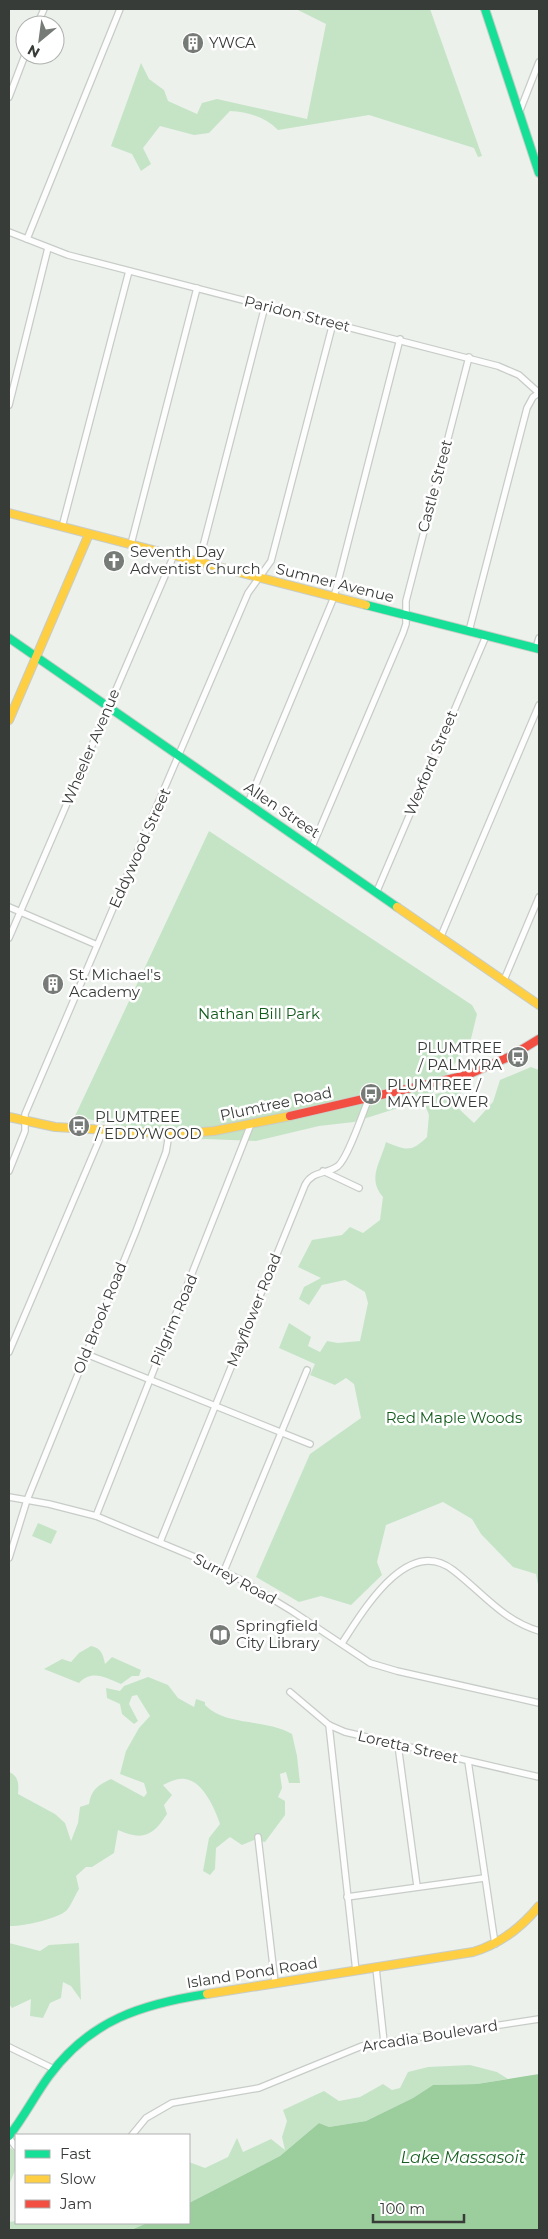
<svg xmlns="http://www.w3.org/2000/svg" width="548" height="2239" viewBox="0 0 548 2239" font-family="Montserrat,sans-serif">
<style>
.green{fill:#c5e4c6}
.water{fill:#9ccd9d}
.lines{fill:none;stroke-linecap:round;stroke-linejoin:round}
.street-casing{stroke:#c8ccc8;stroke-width:8}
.fast-casing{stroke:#c8ccc8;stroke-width:10}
.slow-casing{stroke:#c8ccc8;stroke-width:10}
.jam-casing{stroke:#c8ccc8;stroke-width:10}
.street{stroke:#fcfdfc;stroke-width:5.5}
.fast{stroke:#16e098;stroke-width:8}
.slow{stroke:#ffcf43;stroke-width:8}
.jam{stroke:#f24e42;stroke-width:8}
.labels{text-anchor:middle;stroke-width:5;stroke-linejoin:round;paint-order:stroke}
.poi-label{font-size:15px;fill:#383c38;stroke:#fff;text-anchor:start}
.street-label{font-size:15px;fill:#383c38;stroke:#fff}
.park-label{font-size:15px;fill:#115b1c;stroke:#fff}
.water-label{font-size:16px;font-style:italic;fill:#155e1f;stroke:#fff}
</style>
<rect width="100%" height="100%" fill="#ecf1ec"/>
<g class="green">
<path d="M296,9H430L482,156L478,157L474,148L369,115L278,130C265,117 248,112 230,111L209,133L194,135L160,126L143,148L151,164L141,171L132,154L111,146L141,63L149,79L164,90L168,101L197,114L202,103L217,99L307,119L326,24Z"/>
<path d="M209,831L472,1005L477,1014L470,1043L431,1095L462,1088L458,1108L474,1123L493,1102L500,1080L531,1067L539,1070V1590L536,1574L513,1567L481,1534L472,1519L443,1502L386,1525L377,1562L382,1575L351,1605L321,1596L299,1602L256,1577L310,1454L361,1418L354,1384L346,1378L335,1385L310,1375L315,1364L279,1348L289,1323L311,1337L308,1346L320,1352L327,1341L338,1343L360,1341L368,1303L365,1292L345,1280L322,1285L309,1305L299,1299L304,1287L321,1278L298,1267L312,1240L342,1235L350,1227L363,1233L380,1220L383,1197C367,1178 380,1164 386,1142C406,1150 411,1153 427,1137L429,1115L423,1100L354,1122L319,1126L256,1141L205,1139L185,1141L75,1116Z"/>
<path d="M38,1523L57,1531L51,1544L32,1536Z"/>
<path d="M91,1646C101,1648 103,1654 105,1664L112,1657L141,1670L139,1676H132L121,1684C106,1678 92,1669 79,1683L44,1669L62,1659L71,1662L79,1653Z"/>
<path d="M148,1677L168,1685L178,1698L194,1707L196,1699L205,1702V1705C227,1727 265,1718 292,1734L297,1756L300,1783H289L286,1772L280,1774L282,1788L278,1797L285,1801V1815L265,1842L254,1840L242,1845L230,1837L216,1848L215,1869L210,1875L203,1871L209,1838L220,1824C215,1809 203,1781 185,1779C177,1778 170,1782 163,1785L172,1795L164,1805L167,1814C153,1836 143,1841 118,1830L114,1853L92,1867H86L76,1876L79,1889C75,1895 72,1904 67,1910C58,1919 21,1927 9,1926V1772C19,1776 19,1785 18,1794L55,1814L65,1823L71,1841L78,1823L80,1807L89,1804C91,1790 98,1785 111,1779L144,1797L147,1793L144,1783L120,1774L126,1751L139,1728L150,1716L137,1695L132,1696L129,1704L138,1721L134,1724L122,1714L120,1704L107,1698L106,1688L120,1691L124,1686Z"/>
<path d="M9,1943L40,1951L49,1945L79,1943L81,2000L71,1986L63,1982L61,1998L50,2003L43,2018L30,2016L31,1999L12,2008L9,2004Z"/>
<path d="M470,2065L497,2072L508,2079L477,2084L433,2085L413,2098L366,2121L329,2127L319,2123L280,2156L189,2203V2162L205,2168L228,2157L237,2138L243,2152L271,2139L285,2150L282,2137L287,2121L283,2110L324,2091L339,2101L360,2097L383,2084L392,2090L400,2088L408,2072L428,2067Z"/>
<path d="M9,2147L16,2152V2168L9,2185Z"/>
<path d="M16,2221V2223H147L131,2230H9V2222Z"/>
</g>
<path class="water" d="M539,2074V2230H131L147,2223H189V2203L280,2156L319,2123L329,2127L366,2121L413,2098L433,2085L477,2084Z"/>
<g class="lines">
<g class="street-casing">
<g id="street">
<path d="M37,25L44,9"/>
<path d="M9,97L25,55"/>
<path d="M519,113L539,62"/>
<path d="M9,232L68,255L498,366L519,375L539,393"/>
<path d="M27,239L120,9"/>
<path d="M9,405L48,248"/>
<path d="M62,527L129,271"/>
<path d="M131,544L197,288"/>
<path d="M199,562L265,306"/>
<path d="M469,631L527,408L533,397L539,393"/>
<path d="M536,648L539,638"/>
<path d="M248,803L334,597L400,339"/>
<path d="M312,847L403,633L406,624V601L469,357"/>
<path d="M377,891L486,636"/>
<path d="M9,907L97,945"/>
<path d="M441,936L539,705"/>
<path d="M9,938L174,555"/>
<path d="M504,980L539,897"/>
<path d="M9,1171L25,1131V1114L248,593L271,561L333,323"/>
<path d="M323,1171L359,1188"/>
<path d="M9,1352L103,1131"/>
<path d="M86,1354L310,1444"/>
<path d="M9,1497L49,1504L96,1516L197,1558L241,1580L292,1611L370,1663L397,1671L539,1703"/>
<path d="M96,1516L251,1124"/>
<path d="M160,1542L305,1185C313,1170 326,1175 338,1166C348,1158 363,1112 369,1098"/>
<path d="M9,1558L27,1500L136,1231L166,1152L169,1134"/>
<path d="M224,1571L307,1370"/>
<path d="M342,1643C362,1613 407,1534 453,1570C482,1592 502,1620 539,1631"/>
<path d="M290,1692L329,1725L345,1732L539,1777"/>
<path d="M329,1725L356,1971"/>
<path d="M398,1745L417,1886"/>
<path d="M468,1761L495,1944"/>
<path d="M258,1837L275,1983"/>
<path d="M347,1897L484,1878"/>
<path d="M376,1968L384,2042"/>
<path d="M9,2047L54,2069"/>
<path d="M132,2135L146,2118L172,2103L259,2088L362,2046L539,2019"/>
<path d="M9,2138L16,2147"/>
</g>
</g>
<g class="fast-casing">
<g id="fast">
<path d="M485,9L539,173"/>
<path d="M366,605L539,649"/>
<path d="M9,638L397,907"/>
<path d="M9,2136C24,2117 35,2095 49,2076C90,2020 142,2004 207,1994"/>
</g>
</g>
<g class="slow-casing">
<g id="slow">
<path d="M9,513L366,605"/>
<path d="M9,720L89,534"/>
<path d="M397,907L539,1005"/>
<path d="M9,1117L55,1127L175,1134L214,1131L290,1116"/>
<path d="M207,1994L473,1952C500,1944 521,1928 539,1906"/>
</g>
</g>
<g class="jam-casing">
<path id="jam" d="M290,1116L467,1075L511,1056L539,1039"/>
</g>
<use href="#street" class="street"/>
<use href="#fast" class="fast"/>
<use href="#slow" class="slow"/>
<use href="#jam" class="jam"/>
</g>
<defs>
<g id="building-disc" transform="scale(1.125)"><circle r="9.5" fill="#777b77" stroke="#fff"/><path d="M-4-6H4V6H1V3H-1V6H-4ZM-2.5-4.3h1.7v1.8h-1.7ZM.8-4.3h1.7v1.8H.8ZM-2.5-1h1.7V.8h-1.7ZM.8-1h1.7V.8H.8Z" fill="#fff"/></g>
<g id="church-disc" transform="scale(1.125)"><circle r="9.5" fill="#777b77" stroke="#fff"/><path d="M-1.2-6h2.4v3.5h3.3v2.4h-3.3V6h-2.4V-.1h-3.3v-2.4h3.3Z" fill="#fff"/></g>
<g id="bus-disc" transform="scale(1.125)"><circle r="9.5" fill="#777b77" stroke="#fff"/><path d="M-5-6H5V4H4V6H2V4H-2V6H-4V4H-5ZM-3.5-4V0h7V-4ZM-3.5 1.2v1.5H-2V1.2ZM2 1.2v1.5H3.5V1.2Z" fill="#fff"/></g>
<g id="library-disc" transform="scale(1.125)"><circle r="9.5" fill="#777b77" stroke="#fff"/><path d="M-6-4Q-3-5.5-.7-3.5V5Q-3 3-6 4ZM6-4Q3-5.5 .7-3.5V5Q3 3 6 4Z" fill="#fff"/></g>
</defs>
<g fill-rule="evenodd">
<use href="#building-disc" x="193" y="43"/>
<use href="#church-disc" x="114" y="561"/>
<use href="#building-disc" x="53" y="984"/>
<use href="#bus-disc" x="518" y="1057"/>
<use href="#bus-disc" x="371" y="1094"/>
<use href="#bus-disc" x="79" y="1126"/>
<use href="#library-disc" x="220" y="1635"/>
</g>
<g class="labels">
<g class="poi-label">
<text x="209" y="48">YWCA</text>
<text x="130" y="557">Seventh Day<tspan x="130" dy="17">Adventist Church</tspan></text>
<text x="69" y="980">St. Michael's<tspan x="69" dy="17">Academy</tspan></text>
<text x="502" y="1053" text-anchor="end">PLUMTREE<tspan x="502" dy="17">/ PALMYRA</tspan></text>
<text x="387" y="1090">PLUMTREE /<tspan x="387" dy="17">MAYFLOWER</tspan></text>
<text x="95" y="1122">PLUMTREE<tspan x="95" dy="17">/ EDDYWOOD</tspan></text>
<text x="236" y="1631">Springfield<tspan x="236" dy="17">City Library</tspan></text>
</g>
<g class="street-label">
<text transform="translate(297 314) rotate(14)" y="5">Paridon Street</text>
<text transform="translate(435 486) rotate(-75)" y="5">Castle Street</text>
<text transform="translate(335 583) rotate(14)" y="5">Sumner Avenue</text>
<text transform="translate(91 747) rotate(-67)" y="5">Wheeler Avenue</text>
<text transform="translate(431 763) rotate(-67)" y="5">Wexford Street</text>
<text transform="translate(282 810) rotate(34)" y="5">Allen Street</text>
<text transform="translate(140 848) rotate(-66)" y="5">Eddywood Street</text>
<text transform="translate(276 1104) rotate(-12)" y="5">Plumtree Road</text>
<text transform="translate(254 1310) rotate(-68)" y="5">Mayflower Road</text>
<text transform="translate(100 1318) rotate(-68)" y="5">Old Brook Road</text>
<text transform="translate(174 1320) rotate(-67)" y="5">Pilgrim Road</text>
<text transform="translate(235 1579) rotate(28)" y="5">Surrey Road</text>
<text transform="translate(408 1747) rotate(13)" y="5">Loretta Street</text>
<text transform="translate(252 1973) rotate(-9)" y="5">Island Pond Road</text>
<text transform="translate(430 2036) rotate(-9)" y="5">Arcadia Boulevard</text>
</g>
<g class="park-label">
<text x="259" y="1019">Nathan Bill Park</text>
<text x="454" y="1423">Red Maple Woods</text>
</g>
<g class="water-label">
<text x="463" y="2163">Lake Massasoit</text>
</g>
</g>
<rect width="548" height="2239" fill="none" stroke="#383c38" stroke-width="20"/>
<rect x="15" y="2134" width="175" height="90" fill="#ffffff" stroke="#afb1af"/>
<rect x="25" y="2150" width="25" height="8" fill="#16e098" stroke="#afb1af"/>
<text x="60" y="2159" font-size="15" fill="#383c38">Fast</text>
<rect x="25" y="2175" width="25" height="8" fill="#ffcf43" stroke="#afb1af"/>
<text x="60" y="2184" font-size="15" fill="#383c38">Slow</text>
<rect x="25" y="2200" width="25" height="8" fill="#f24e42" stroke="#afb1af"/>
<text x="60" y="2209" font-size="15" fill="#383c38">Jam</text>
<g transform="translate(40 40) rotate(209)"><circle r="24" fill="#ffffff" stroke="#afb1af"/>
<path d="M0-4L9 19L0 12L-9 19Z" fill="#777b77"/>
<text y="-8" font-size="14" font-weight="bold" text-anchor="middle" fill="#383c38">N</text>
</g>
<path d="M373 2214v8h91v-8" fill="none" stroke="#383c38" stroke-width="2.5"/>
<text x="380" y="2214" font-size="15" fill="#383c38" stroke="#ffffff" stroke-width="4" paint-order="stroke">100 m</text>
</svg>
